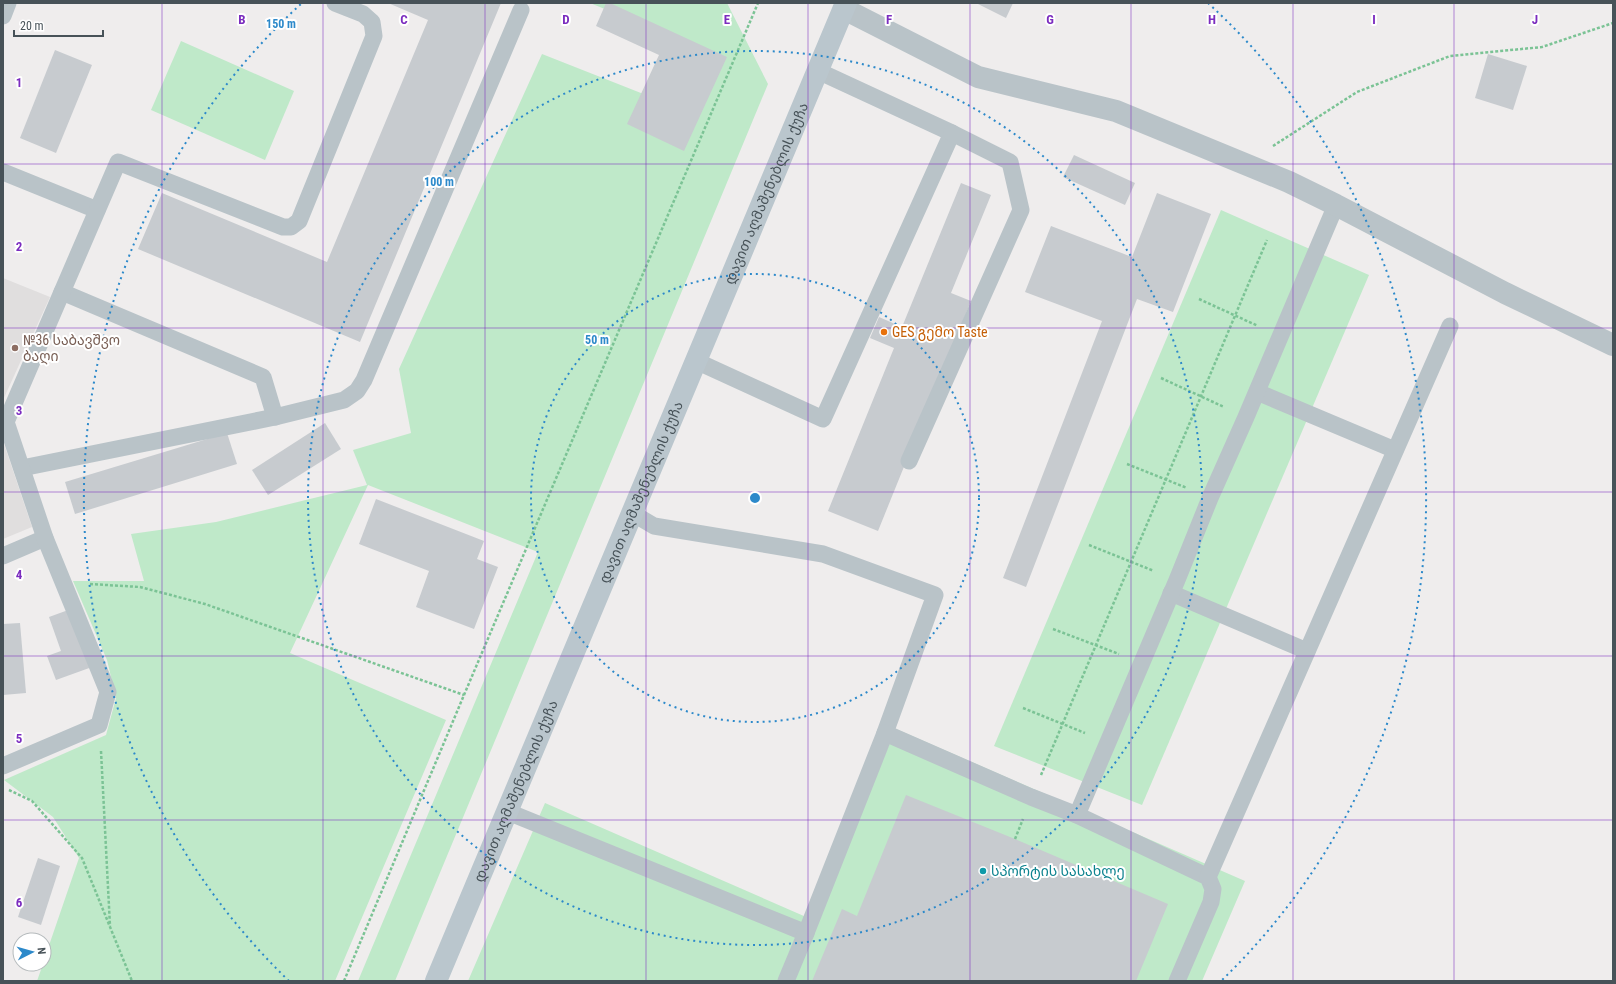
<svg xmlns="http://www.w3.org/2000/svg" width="1616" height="984" viewBox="0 0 1616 984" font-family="'Roboto Condensed','Noto Sans Georgian',sans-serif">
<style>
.education{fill:#e0dede}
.green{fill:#bfe9c9}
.building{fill:#c7cbcf}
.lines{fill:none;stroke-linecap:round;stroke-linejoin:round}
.path{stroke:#7bc395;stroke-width:2.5;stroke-dasharray:3 2;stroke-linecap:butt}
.lane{stroke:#b9c3c8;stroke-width:17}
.street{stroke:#b9c3c8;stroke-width:22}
.secondary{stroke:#bac6cd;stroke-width:22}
.grid{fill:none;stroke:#7b2cbf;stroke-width:1;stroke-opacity:0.55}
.ring{fill:none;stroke:#2c89ca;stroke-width:2;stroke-dasharray:2 4}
.food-dot{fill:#e8710a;stroke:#fff;stroke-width:1.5}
.education-dot{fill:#8d6e63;stroke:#fff;stroke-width:1.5}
.culture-dot{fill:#0f9aa8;stroke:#fff;stroke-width:1.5}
.labels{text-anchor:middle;stroke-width:4;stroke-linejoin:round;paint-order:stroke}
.street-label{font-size:14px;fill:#475258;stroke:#fff}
.food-label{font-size:14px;fill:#c56008;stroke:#fff;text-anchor:start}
.education-label{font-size:14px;fill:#785e54;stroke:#fff;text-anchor:start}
.culture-label{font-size:14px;fill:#0d838f;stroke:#fff;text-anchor:start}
.grid-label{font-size:13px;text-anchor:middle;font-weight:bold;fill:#7b2cbf;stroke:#fff;stroke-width:4;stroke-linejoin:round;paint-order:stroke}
.centre{fill:#2c89ca;stroke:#fff;stroke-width:2}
.ring-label{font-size:12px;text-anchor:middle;font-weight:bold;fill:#2c89ca;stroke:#fff;stroke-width:4;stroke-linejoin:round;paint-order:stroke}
</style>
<rect width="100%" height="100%" fill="#efeded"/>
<g class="education">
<path d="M3,278L50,297L3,400Z"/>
<path d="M3,441L32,527L3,539Z"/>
</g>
<g class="green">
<path d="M590,3H727L768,84L395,981H358L538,552L368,485L290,653L446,720L335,981H37L43,964H44V960L79,858L53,817L4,780L106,735L116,698L107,660L73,581H144L131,534L216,522L367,485L353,450L411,433L399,369L542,54L646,95L671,36Z"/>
<path d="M181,41L294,91L265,160L151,110Z"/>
<path d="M1221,210L1369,275L1142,805L994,746Z"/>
<path d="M896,729L1245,881L1202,981H468L545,803L813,920Z"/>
</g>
<g class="building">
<path d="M388,3H501L360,342L138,249L162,193L327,262L428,20Z"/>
<path d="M606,3H610L727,57L684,151L627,124L659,55L596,26Z"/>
<path d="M976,3H1013L1006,18Z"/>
<path d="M55,50L92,65L56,153L20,138Z"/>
<path d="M1488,54L1527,66L1513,110L1475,98Z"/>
<path d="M1074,155L1135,183L1125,205L1063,177Z"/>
<path d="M961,183L991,195L951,293L971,301L878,531L828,511L894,348L870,338L879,317L902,327Z"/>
<path d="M1157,193L1211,214L1173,312L1137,299L1026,587L1003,578L1102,321L1025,292L1051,226L1132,257Z"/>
<path d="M325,423L341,449L268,495L252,470Z"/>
<path d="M227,433L237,464L75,514L65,482Z"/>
<path d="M376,499L484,541L477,559L498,567L474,629L416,607L429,571L359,544Z"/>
<path d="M71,609L92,667L56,680L47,656L61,651L49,617Z"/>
<path d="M20,623L26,693L3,695V624Z"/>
<path d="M906,795L1015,839L1168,904L1136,981H812L842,909L857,916Z"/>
<path d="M38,858L60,866L41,925L18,917Z"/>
</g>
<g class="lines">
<g class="path">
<path d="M1273,146L1357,92L1450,56L1542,47L1613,23"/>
<path d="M1199,299L1258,326"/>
<path d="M1161,378L1224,407"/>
<path d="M1127,464L1187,488"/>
<path d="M1089,545L1154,571"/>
<path d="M90,584L140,587L205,604L464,695"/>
<path d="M1053,629L1119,654"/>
<path d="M1023,708L1085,733"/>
<path d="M101,751L110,926"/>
<path d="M1041,775L1267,240"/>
<path d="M9,790L32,801L82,858L132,981"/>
<path d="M1015,839L1023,819"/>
<path d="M344,981L464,695L758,3"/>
</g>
<g class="lane">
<path d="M3,16L8,3"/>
<path d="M3,172L97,210"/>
<path d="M62,292L263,377L275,417"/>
<path d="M696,361L823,419L952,133L818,71"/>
<path d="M1257,392L1395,450"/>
<path d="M909,461L1021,210L1010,162L952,133"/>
<path d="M22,468L275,417L344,400L357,391L364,380L521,10"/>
<path d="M632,513L654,526L823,554L935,595L885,733"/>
<path d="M3,556L45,538"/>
<path d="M1171,593L1307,651"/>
<path d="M3,766L99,725L108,692L45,538L6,422L118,162L283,227H291L299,221L374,36L372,22L363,14L335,3"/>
<path d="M508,812L806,933L885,733L1031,797L1077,815L1208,877L1213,889L1211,902L1177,981"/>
<path d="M1077,815L1177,580L1210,498L1246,417L1336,205"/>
<path d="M1208,877L1450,326"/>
<path d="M786,981L806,933"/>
</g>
<path class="street" d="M844,9L978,77L1116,111L1289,182L1336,205L1505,293L1613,345"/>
<path class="secondary" id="s1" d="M436,981L846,3"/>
</g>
<path class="grid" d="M162,3V981M323,3V981M485,3V981M646,3V981M808,3V981M970,3V981M1131,3V981M1293,3V981M1454,3V981M3,164H1613M3,328H1613M3,492H1613M3,656H1613M3,820H1613"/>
<g class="ring">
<circle cx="755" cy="498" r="224"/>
<circle cx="755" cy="498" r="447"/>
<path d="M289 981A671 671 0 0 1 302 3M1208 3A671 671 0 0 1 1221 981"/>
</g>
<circle class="food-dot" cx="884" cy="332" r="4"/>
<circle class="education-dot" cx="15" cy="348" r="4"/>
<circle class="culture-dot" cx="983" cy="871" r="4"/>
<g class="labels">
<g class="street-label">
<text dy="5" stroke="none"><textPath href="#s1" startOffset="854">დავით აღმაშენებლის ქუჩა</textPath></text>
<text dy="5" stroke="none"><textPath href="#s1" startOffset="530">დავით აღმაშენებლის ქუჩა</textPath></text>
<text dy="5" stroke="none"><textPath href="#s1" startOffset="206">დავით აღმაშენებლის ქუჩა</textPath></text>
</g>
<g class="food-label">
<text x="892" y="337">GES გემო Taste</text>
</g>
<g class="education-label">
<text x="23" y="345">№36 საბავშვო<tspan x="23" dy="16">ბაღი</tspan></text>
</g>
<g class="culture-label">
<text x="991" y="876">სპორტის სასახლე</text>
</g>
</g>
<g class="grid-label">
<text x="242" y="24">B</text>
<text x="404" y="24">C</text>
<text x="566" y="24">D</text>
<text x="727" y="24">E</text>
<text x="889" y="24">F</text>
<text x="1050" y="24">G</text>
<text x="1212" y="24">H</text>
<text x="1374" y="24">I</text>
<text x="1535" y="24">J</text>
<text x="19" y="87">1</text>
<text x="19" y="251">2</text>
<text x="19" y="415">3</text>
<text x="19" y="579">4</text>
<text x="19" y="743">5</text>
<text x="19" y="907">6</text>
</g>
<circle cx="755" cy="498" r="6" class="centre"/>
<g class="ring-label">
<text x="281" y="28">150 m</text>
<text x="439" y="186">100 m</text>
<text x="597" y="344">50 m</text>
</g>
<rect width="1616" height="984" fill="none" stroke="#475258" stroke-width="8"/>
<g transform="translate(32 952) rotate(84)"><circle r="19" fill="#ffffff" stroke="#b5babc"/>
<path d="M0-3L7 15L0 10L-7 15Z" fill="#2c89ca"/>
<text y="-6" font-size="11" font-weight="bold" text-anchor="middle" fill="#475258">N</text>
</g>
<path d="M14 30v6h89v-6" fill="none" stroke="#475258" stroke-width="2"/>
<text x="20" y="30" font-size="12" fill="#475258" stroke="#ffffff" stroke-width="3" paint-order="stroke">20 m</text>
</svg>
